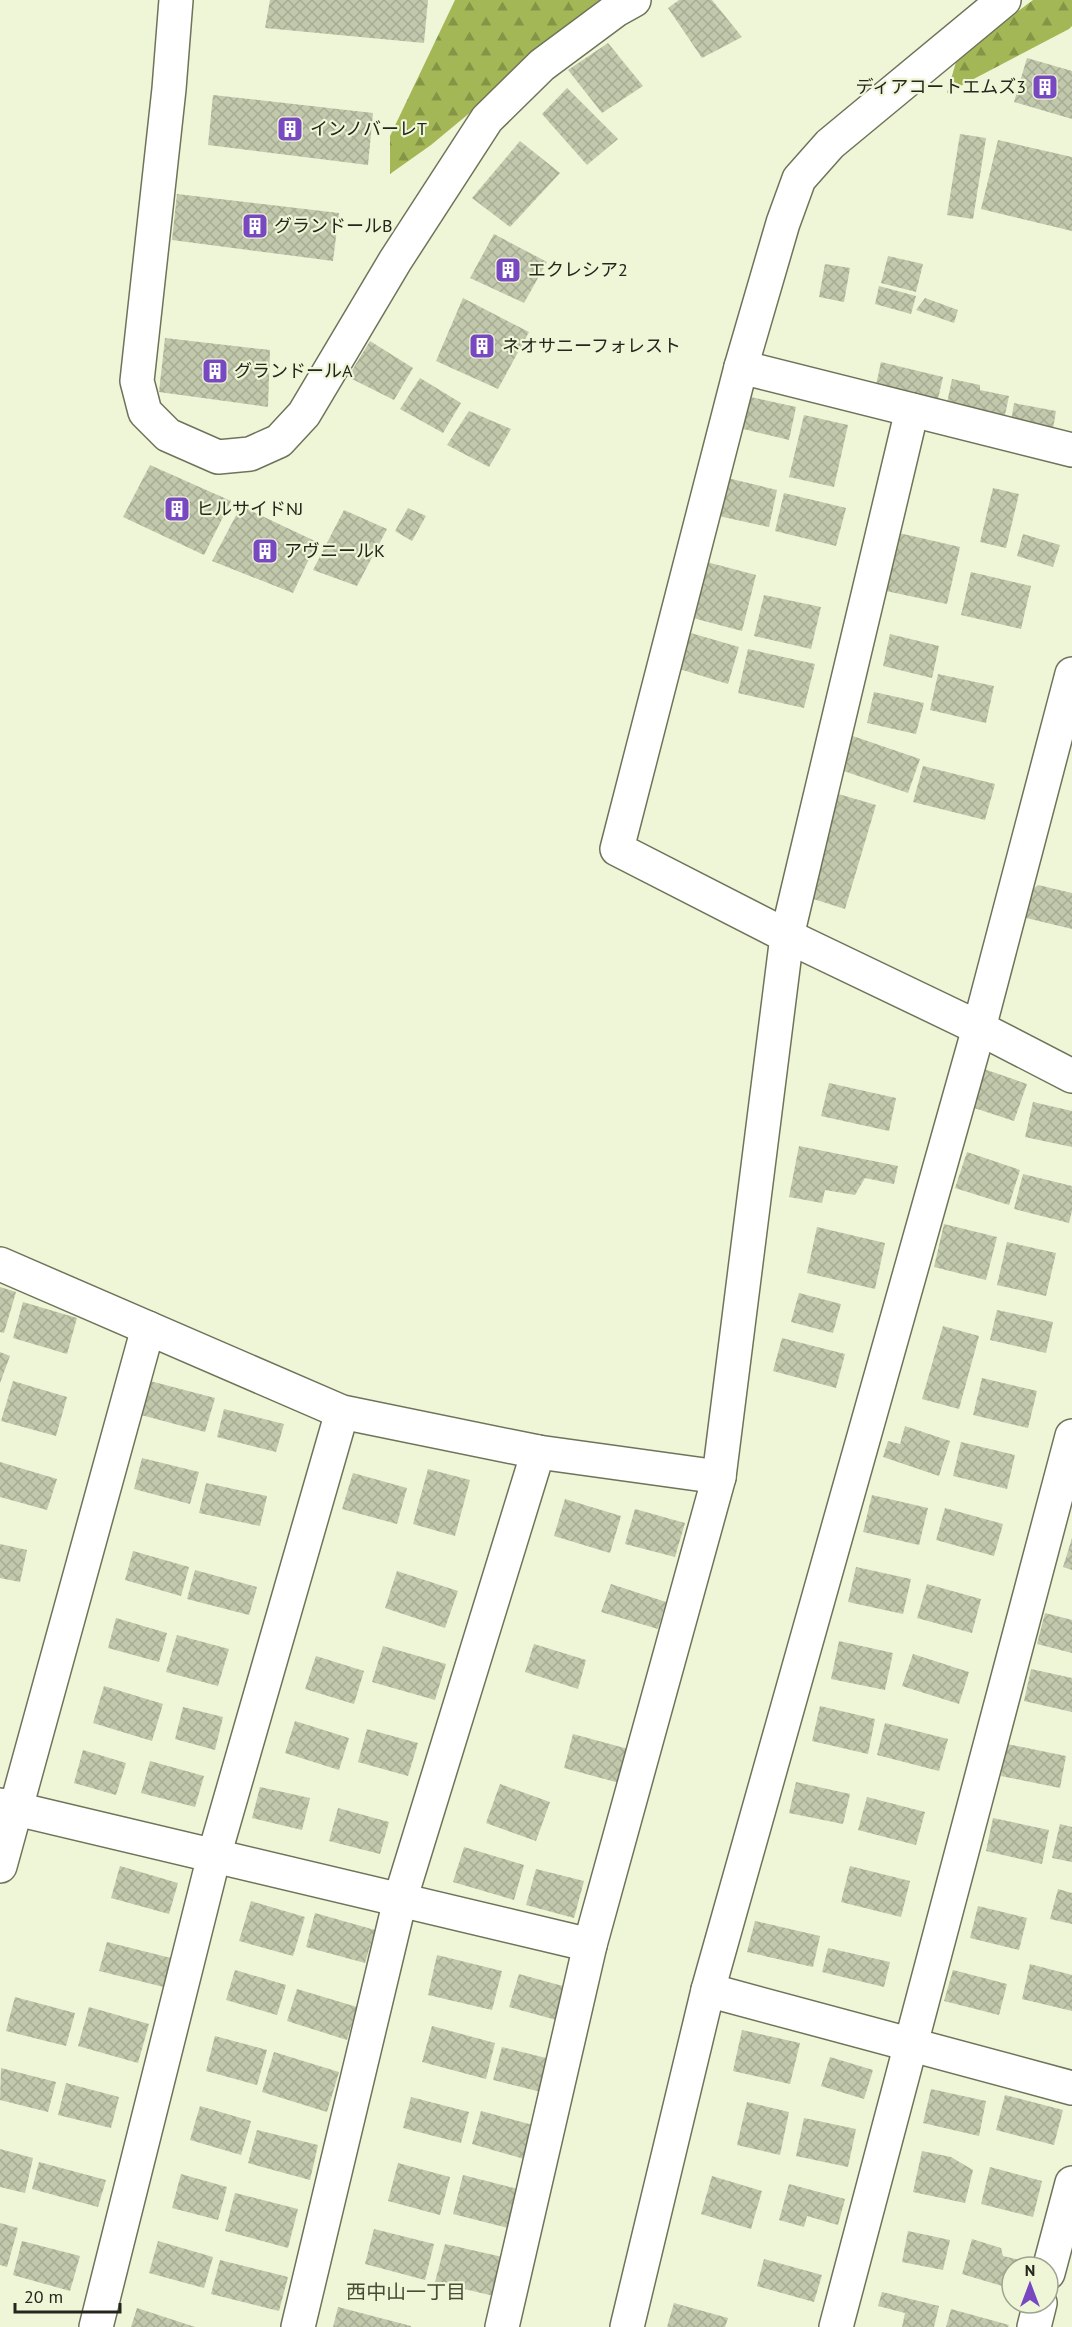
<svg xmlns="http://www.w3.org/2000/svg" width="1072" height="2327" viewBox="0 0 1072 2327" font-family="'PT Sans','Noto Sans JP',sans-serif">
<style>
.forest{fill:url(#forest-firs)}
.building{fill:url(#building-cross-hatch)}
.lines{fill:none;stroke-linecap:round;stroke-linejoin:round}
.minor-casing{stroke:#6e7459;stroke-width:36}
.minor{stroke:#fff;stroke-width:33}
.labels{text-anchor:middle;stroke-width:4.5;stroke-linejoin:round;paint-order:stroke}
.poi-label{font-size:18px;fill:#23261b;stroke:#eff6d8;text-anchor:start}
.neighbourhood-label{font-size:20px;fill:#474d34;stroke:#eff6d8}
</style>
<defs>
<pattern id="forest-firs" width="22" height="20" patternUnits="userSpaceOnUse" patternTransform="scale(1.5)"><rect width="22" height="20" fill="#a4b756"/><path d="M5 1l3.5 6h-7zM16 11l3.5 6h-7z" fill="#859546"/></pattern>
<pattern id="building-cross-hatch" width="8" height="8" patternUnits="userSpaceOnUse" patternTransform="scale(1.5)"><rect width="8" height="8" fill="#c1c8ab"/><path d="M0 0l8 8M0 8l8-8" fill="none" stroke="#a6ac93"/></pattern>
</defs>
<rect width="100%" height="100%" fill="#eff6d8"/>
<g class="forest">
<path d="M455,0H606L431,145L390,174V136Z"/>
<path d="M1033,0H1072V26L1069,29L947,93L956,62L990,32Z"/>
</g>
<g class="building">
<path d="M270,0H428L424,43L265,28Z"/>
<path d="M679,0H712L742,37L702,58L668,8Z"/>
<path d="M608,43L643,86L602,113L568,70Z"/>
<path d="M1027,58L1072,71V119L1014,102Z"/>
<path d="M567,88L618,139L587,165L542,114Z"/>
<path d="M213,95L373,113L368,165L208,145Z"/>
<path d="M960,134L986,138L973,219L947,215Z"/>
<path d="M998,140L1072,157V231L981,209Z"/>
<path d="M520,141L560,173L510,227L472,198Z"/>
<path d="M177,194L339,213L333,261L172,240Z"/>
<path d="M494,234L547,262L524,303L470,278Z"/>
<path d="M888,256L923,264L916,292L881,283Z"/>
<path d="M825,264L850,268L844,302L819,297Z"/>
<path d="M879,286L916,296L911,314L875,304Z"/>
<path d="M463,298L529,332L498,389L436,361Z"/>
<path d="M925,298L958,310L954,323L916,310Z"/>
<path d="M165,338L270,350L268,407L159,392Z"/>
<path d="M370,341L413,368L394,400L348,377Z"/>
<path d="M881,362L943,377L938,399L876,385Z"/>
<path d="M420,378L461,403L443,433L400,409Z"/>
<path d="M952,379L980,385V390L1009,396L1005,415L947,403Z"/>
<path d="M742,395L796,407L789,440L735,427Z"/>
<path d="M1014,403L1056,411L1053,429L1011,422Z"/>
<path d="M469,411L511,429L489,467L447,445Z"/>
<path d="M804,415L848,425L834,487L789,477Z"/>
<path d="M150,465L231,501L204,555L123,517Z"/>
<path d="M723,477L777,490L769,527L714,515Z"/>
<path d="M993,488L1019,494L1006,548L980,542Z"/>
<path d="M784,493L846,508L836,546L775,531Z"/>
<path d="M241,506L317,542L293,593L212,561Z"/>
<path d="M408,508L426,516L412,541L395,531Z"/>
<path d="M344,510L387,529L357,586L313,570Z"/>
<path d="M899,533L960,547L947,604L886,591Z"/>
<path d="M1023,534L1060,545L1053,567L1017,556Z"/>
<path d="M703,561L756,575L742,631L689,617Z"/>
<path d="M971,572L1031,586L1021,629L961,615Z"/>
<path d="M764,595L821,607L811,649L754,636Z"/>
<path d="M684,631L739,647L728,684L673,667Z"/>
<path d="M890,634L939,646L932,678L883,666Z"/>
<path d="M748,649L815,664L804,708L738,693Z"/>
<path d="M938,674L994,686L986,723L930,710Z"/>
<path d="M874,692L924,703L916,734L867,723Z"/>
<path d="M847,734L920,759L908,793L835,768Z"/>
<path d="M923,766L995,784L985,820L913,802Z"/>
<path d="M835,793L876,805L845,909L804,896Z"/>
<path d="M1038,885L1072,893V929L1018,916L1023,897Z"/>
<path d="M984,1069L1027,1084L1014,1121L971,1107Z"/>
<path d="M829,1083L896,1098L889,1131L821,1116Z"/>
<path d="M1033,1102L1072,1111V1147L1025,1137Z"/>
<path d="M799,1146L898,1166L894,1184L865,1178L855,1195L825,1190L822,1203L789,1197Z"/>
<path d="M967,1152L1020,1170L1009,1205L955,1188Z"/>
<path d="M1023,1174L1072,1186V1211L1069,1223L1014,1209Z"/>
<path d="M944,1224L997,1237L986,1280L934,1267Z"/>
<path d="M817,1227L885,1243L875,1289L807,1273Z"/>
<path d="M1007,1242L1056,1253L1046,1296L997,1285Z"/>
<path d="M0,1287L16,1292L4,1333L0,1332Z"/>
<path d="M799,1293L841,1304L833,1333L791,1322Z"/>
<path d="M23,1302L77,1318L67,1354L13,1338Z"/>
<path d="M997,1310L1053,1322L1046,1353L990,1340Z"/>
<path d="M943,1326L979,1336L959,1409L922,1399Z"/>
<path d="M782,1338L845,1354L836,1388L773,1371Z"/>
<path d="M0,1352L10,1356L0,1383Z"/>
<path d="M982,1378L1037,1391L1028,1428L973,1415Z"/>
<path d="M13,1381L67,1397L56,1436L1,1421Z"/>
<path d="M150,1381L215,1398L205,1432L141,1415Z"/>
<path d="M224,1409L284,1424L276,1452L217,1437Z"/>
<path d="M905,1426L950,1441L939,1476L883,1457L888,1441L900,1444Z"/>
<path d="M961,1442L1015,1455L1007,1489L953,1476Z"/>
<path d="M142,1458L199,1472L190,1504L134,1489Z"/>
<path d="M0,1462L57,1479L47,1510L0,1497Z"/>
<path d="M428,1469L470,1480L455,1536L413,1524Z"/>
<path d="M353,1473L407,1488L397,1524L342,1509Z"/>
<path d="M206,1483L267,1496L260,1526L199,1513Z"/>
<path d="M872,1495L928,1508L919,1545L863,1532Z"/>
<path d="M565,1499L621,1516L610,1553L554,1536Z"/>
<path d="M945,1508L1003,1524L994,1556L936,1540Z"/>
<path d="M635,1509L685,1523L675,1557L625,1544Z"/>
<path d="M1072,1538V1570L1063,1567Z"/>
<path d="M0,1544L27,1550L20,1582L0,1578Z"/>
<path d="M133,1551L189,1567L181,1596L125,1580Z"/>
<path d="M856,1567L911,1579L903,1614L848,1602Z"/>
<path d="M195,1570L257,1587L249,1615L187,1599Z"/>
<path d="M397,1571L458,1591L445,1628L385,1608Z"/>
<path d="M611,1584L666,1602L658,1629L601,1612Z"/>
<path d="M927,1584L981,1599L972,1633L917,1618Z"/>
<path d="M1045,1613L1072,1620V1653L1037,1644Z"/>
<path d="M116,1618L167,1633L159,1662L108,1648Z"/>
<path d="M177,1635L229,1649L218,1686L166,1672Z"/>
<path d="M839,1641L893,1653L885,1690L831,1679Z"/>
<path d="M534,1644L586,1660L578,1689L525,1672Z"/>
<path d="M383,1646L446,1664L435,1700L372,1682Z"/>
<path d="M913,1654L969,1672L959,1704L902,1686Z"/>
<path d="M316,1656L364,1671L354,1704L305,1689Z"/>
<path d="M1031,1669L1072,1678V1712L1024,1701Z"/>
<path d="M104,1686L163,1704L152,1741L93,1723Z"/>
<path d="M820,1706L875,1719L868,1754L812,1741Z"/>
<path d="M183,1707L223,1717L215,1750L175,1739Z"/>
<path d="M295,1721L349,1738L339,1770L285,1753Z"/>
<path d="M885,1723L948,1739L939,1771L877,1755Z"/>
<path d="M367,1729L418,1743L408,1776L358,1762Z"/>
<path d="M573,1734L632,1750L623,1784L564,1768Z"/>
<path d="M1007,1744L1066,1756L1060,1788L1001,1776Z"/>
<path d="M83,1750L126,1763L116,1795L74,1783Z"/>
<path d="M150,1761L204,1776L195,1807L141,1793Z"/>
<path d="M796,1782L850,1794L843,1824L789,1813Z"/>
<path d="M500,1784L550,1802L536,1841L486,1823Z"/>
<path d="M260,1787L310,1798L302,1830L252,1818Z"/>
<path d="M867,1797L925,1812L916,1845L858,1830Z"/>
<path d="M338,1808L389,1822L380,1854L329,1841Z"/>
<path d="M993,1818L1049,1830L1042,1864L986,1851Z"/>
<path d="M1060,1824L1072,1827V1862L1052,1858Z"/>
<path d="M464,1847L524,1865L514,1900L453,1882Z"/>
<path d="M120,1866L178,1883L169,1914L111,1898Z"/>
<path d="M850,1866L910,1881L901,1917L841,1902Z"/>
<path d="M536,1869L584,1881L574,1918L526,1905Z"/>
<path d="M1058,1889L1072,1893V1924L1050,1919Z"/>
<path d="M251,1901L305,1917L293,1956L239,1941Z"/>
<path d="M978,1906L1027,1918L1019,1950L970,1938Z"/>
<path d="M315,1913L375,1930L365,1963L306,1947Z"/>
<path d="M755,1921L820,1936L813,1967L747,1952Z"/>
<path d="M107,1942L183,1961L176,1990L99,1971Z"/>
<path d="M828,1948L890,1962L884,1987L822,1972Z"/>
<path d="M437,1955L502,1971L492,2010L428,1995Z"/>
<path d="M1030,1964L1072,1975V2011L1022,1999Z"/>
<path d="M235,1970L286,1985L277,2015L226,2000Z"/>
<path d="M953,1970L1007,1984L999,2015L944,2001Z"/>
<path d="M519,1974L570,1988L560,2021L509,2007Z"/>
<path d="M297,1989L357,2007L347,2040L287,2021Z"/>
<path d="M15,1997L75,2013L66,2046L6,2031Z"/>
<path d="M89,2007L149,2024L138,2063L78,2046Z"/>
<path d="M432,2026L495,2043L486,2079L422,2062Z"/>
<path d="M742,2030L800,2043L790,2084L733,2071Z"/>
<path d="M215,2036L267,2050L257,2085L206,2071Z"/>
<path d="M502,2047L554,2060L545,2093L493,2080Z"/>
<path d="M274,2052L339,2072L327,2112L262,2092Z"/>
<path d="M830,2057L873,2070L864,2099L821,2086Z"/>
<path d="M1,2068L56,2082L48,2112L0,2100Z"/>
<path d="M66,2083L119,2097L111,2128L58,2115Z"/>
<path d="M931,2089L986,2101L979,2136L923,2123Z"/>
<path d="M1005,2095L1063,2110L1054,2145L996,2130Z"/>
<path d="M411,2097L469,2112L461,2143L403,2128Z"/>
<path d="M747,2102L789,2112L780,2155L737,2145Z"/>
<path d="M200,2106L251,2121L241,2155L190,2140Z"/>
<path d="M481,2111L540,2127L531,2161L472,2144Z"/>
<path d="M804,2118L856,2129L848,2167L796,2156Z"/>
<path d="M257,2130L318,2145L310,2180L248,2163Z"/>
<path d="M0,2149L33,2158L25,2193L0,2187Z"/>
<path d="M922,2151L951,2157L973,2170L965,2203L913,2192Z"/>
<path d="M39,2162L106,2180L98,2207L32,2189Z"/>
<path d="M398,2163L450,2177L440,2215L388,2201Z"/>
<path d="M990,2167L1042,2181L1033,2217L981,2204Z"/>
<path d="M181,2174L227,2187L218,2220L172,2208Z"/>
<path d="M463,2175L522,2190L512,2229L453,2214Z"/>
<path d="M712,2176L762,2191L751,2229L701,2214Z"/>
<path d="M789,2184L845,2199L838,2225L807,2216L804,2227L779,2220Z"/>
<path d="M235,2193L298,2209L288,2248L225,2231Z"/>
<path d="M0,2223L18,2228L7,2267L0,2265Z"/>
<path d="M374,2229L434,2244L425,2280L365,2264Z"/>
<path d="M908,2231L950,2240L943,2270L902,2262Z"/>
<path d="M972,2239L1001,2248L1003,2256L1020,2260L1018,2267H1012V2289L962,2274Z"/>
<path d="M22,2241L80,2256L70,2291L13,2275Z"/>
<path d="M158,2241L213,2257L204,2288L149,2273Z"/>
<path d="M445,2244L507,2258L498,2297L435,2282Z"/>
<path d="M764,2259L822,2275L814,2302L757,2286Z"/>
<path d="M220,2260L288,2277L279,2311L211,2294Z"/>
<path d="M882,2292L939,2306L934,2327H902L905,2313L878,2306Z"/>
<path d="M674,2303L728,2318L725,2327H667Z"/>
<path d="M338,2307L411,2326V2327H333Z"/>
<path d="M137,2308L195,2327H131Z"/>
<path d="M951,2309L1009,2325L1008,2327H946Z"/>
</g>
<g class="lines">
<g class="minor-casing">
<g id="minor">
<path d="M176,0L169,89L137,381L145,412L168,435L218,457L250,454L279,441L304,414L395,261L487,119L542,65L616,10L634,0"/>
<path d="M1004,0L830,144L799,179L783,223L741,367L617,849L787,936L979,1028L1072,1076"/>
<path d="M741,367L1072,450"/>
<path d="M0,1264L342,1412L538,1452L719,1477"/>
<path d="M0,1805L590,1945"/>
<path d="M0,1866L148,1328"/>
<path d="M708,1990L1072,2088"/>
<path d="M1048,2273L1072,2183"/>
<path d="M96,2327L214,1856L342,1412"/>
<path d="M298,2327L400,1900L538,1452"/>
<path d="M502,2327L590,1945L719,1477L787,936L912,410"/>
<path d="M627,2327L708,1990L979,1028L1072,674"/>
<path d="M836,2327L1072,1436"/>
<path d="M1034,2327L1040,2303"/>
</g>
</g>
<use href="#minor" class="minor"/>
</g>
<defs>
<g id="building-square" transform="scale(1.35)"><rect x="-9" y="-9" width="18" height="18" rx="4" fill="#7848c0" stroke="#eff6d8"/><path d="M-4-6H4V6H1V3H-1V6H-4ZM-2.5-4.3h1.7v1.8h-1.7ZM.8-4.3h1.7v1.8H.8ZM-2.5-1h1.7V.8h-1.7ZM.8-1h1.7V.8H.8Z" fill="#fff"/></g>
</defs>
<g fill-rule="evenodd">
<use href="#building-square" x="1045" y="87"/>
<use href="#building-square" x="290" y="129"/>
<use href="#building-square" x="255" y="226"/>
<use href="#building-square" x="508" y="270"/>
<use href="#building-square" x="482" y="346"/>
<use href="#building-square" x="215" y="371"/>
<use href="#building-square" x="177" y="509"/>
<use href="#building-square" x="265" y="551"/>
</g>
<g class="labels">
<g class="poi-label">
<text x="1026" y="93" text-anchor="end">ディアコートエムズ3</text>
<text x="310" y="135">インノバーレT</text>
<text x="274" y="232">グランドールB</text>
<text x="528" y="276">エクレシア2</text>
<text x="502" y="352">ネオサニーフォレスト</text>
<text x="234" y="377">グランドールA</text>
<text x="196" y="515">ヒルサイドNJ</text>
<text x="284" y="557">アヴニールK</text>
</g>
<g class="neighbourhood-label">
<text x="406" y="2299">西中山一丁目</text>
</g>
</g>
<g transform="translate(1030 2285)"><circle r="28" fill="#eff6d8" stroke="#9da38c" stroke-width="1.5"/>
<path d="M0-4.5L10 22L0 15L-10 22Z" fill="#7848c0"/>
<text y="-9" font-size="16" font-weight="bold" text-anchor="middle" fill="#23261b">N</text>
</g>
<path d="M15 2303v9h105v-9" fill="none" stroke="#23261b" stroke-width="3"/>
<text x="24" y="2303" font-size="18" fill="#23261b" stroke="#eff6d8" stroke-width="4.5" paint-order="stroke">20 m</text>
</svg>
